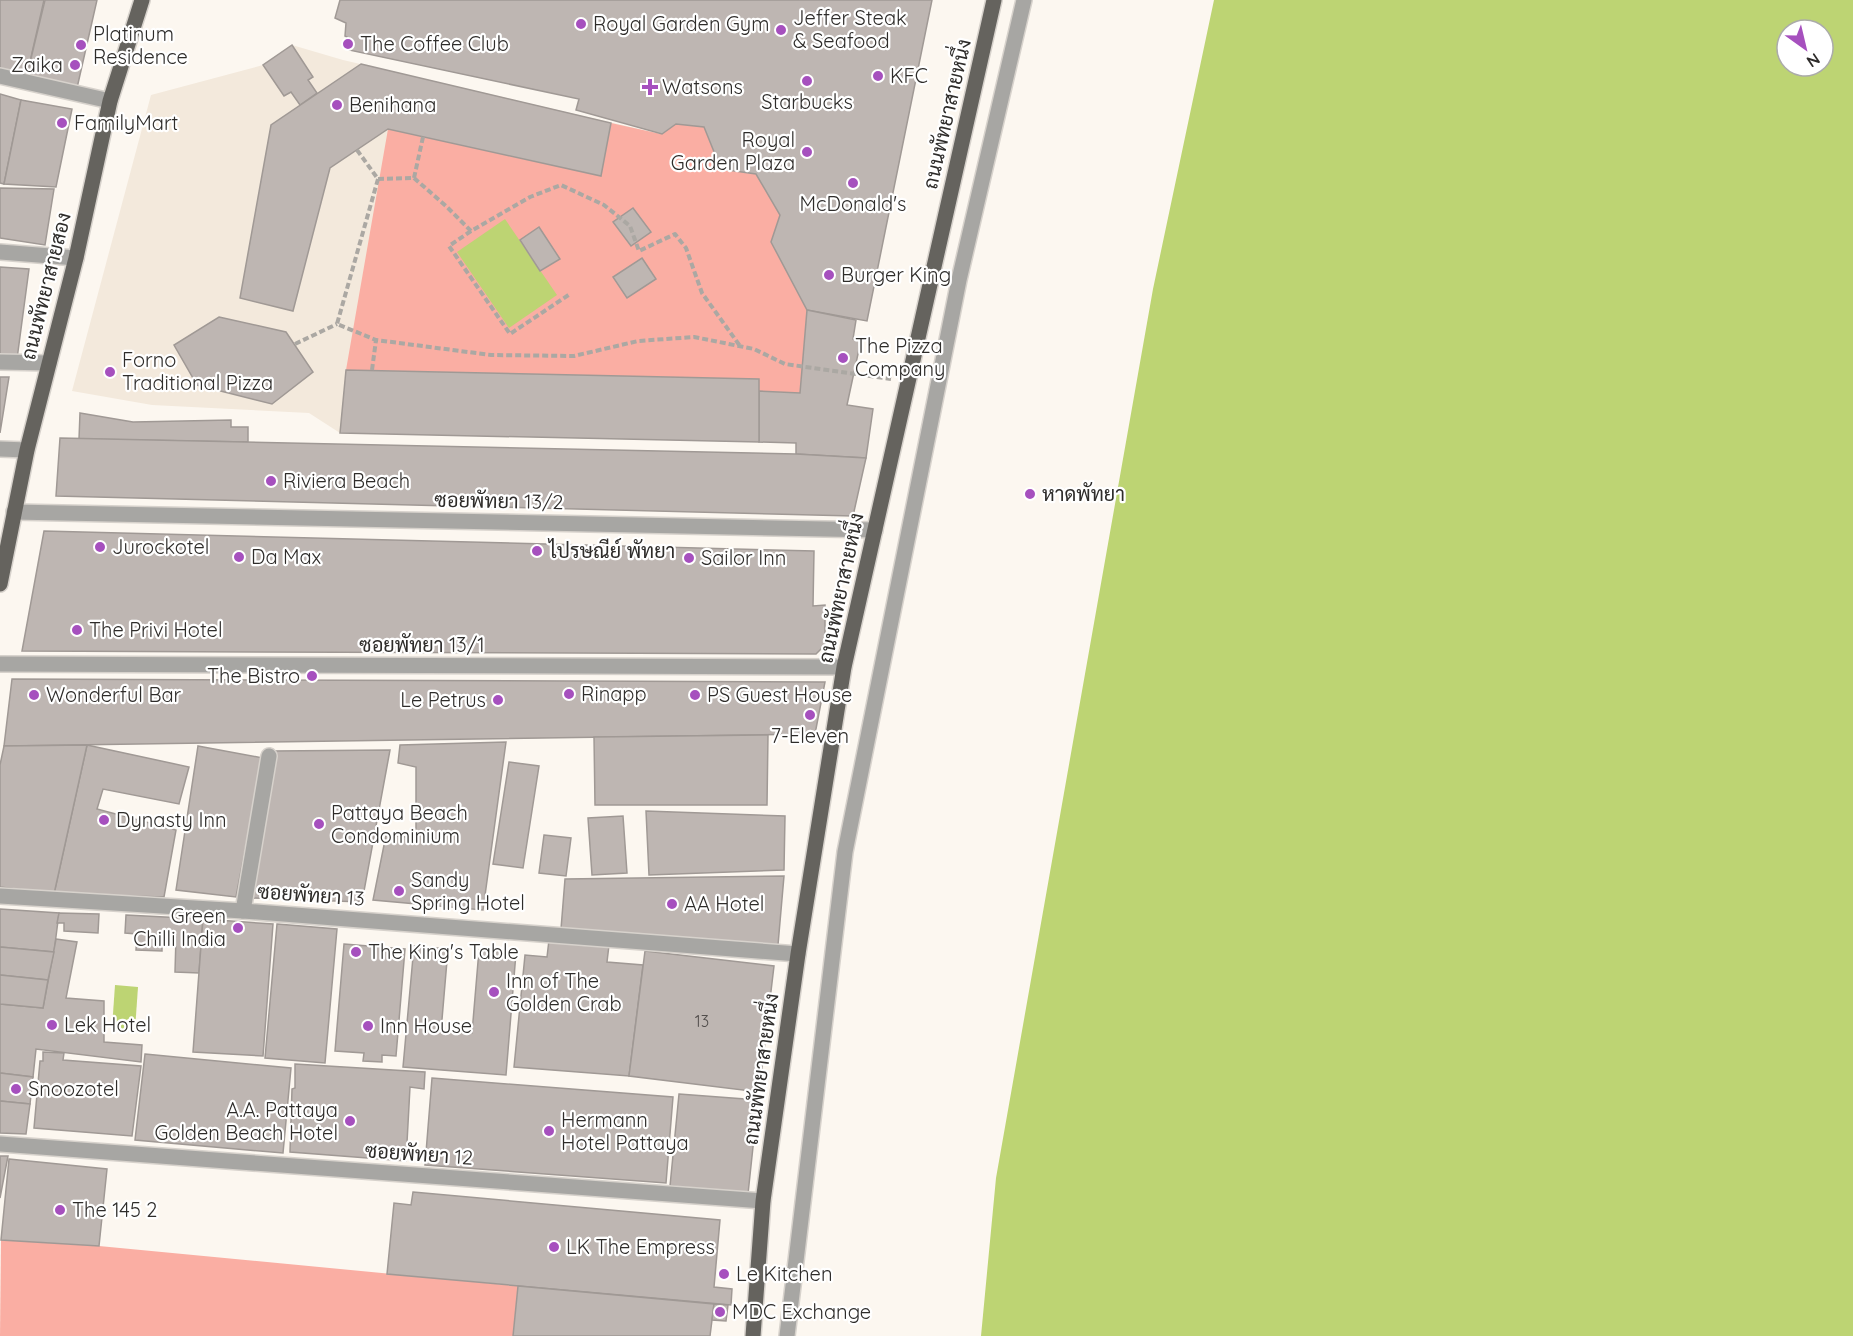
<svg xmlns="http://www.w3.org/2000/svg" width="1853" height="1336" viewBox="0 0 1853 1336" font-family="Quicksand,Sarabun,sans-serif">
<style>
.built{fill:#f3e9dc}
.green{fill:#faaea3}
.water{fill:#bdd473;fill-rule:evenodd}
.building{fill:#beb6b2;stroke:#a09995;stroke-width:1.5}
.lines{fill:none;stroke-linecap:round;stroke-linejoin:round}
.minor-casing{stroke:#d7d2cc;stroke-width:18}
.major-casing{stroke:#d7d2cc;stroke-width:18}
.path{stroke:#aba8a3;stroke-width:4;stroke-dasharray:6 3;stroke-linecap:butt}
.minor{stroke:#a7a6a3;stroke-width:15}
.major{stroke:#65635e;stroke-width:15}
.poi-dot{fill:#a650be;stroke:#fff;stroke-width:2}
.labels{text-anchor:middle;stroke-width:4.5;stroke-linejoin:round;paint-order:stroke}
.number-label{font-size:16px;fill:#524e4c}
.poi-label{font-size:20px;fill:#2e2c2a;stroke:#fff;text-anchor:start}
.street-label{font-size:20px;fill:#2e2c2a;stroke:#fff}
</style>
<rect width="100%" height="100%" fill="#fcf7f0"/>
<path class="built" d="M292,45L343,60L661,134L676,124L704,127L721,169L756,174L780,215L772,242L807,310L800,393L759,391V442L340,433L309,413L152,405L72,391L151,95L263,65Z"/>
<g class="green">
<path d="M611,123L661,134L676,124L704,127L721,169L756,174L780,215L772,242L807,310L800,393L759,391V379L346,370L388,129L601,176Z"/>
<path d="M1,1240L99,1246L518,1286L513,1336H0Z"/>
</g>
<g class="water">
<path d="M1214,0H1853V1336H981L996,1178L1153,289ZM1787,30H1823V66H1787Z"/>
<path d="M505,219L557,295L509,328L457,252Z"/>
<path d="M115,985L138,987L135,1030L112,1028Z"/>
</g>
<g class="building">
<path d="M0,0H44L27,75L0,69Z"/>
<path d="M45,0H97L77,88L27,75Z"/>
<path d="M340,0H932L867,321L807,310L771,242L780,215L756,174L721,169L704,127L676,124L662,134L576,110L579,99L349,50L350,39L345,36L346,23L335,18Z"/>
<path d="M292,45L313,77L308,80L317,93L300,105L291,92L284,96L263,65Z"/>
<path d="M361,64L611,123L601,176L388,129L330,168L293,311L240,298L271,125Z"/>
<path d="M0,94L21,100L4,184L0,183Z"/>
<path d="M21,100L72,109L56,187L4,184Z"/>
<path d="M0,188L54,189L45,245L0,238Z"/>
<path d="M633,208L651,232L631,246L613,222Z"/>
<path d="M539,227L560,259L540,271L520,240Z"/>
<path d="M642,258L656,279L627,298L613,277Z"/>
<path d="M0,267L29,269L17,359L0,358Z"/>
<path d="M807,310L856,320L853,339L861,340L847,405L873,409L866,458L796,454V443L759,442V391L800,393Z"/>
<path d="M219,317L286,332L313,372L272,404L197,385L174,345Z"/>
<path d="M346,370L759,379V442L340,433Z"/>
<path d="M0,377H9L0,433Z"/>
<path d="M80,413L133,422L231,420V427H248V442L79,439Z"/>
<path d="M60,438L796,454L866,458L853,516L56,496Z"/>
<path d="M44,531L814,551L813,606L825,605V645L816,654L22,651Z"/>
<path d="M12,679L825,682L815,734L4,746Z"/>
<path d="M768,735L767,805H595L594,737Z"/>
<path d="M506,742L483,910L373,900L386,835L416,838V767L398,763L400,745Z"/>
<path d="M87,745L189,767L179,804L103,789L97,809L176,830L164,897L54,894Z"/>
<path d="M87,745L54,894L0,887V765L4,746Z"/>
<path d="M198,746L263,758L236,897L176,890Z"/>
<path d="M390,750L362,902L251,898L273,751Z"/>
<path d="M509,762L539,766L523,868L493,864Z"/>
<path d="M646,811L785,816L784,870L649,875Z"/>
<path d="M623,816L627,873L592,875L588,818Z"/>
<path d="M544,835L571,838L566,876L539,873Z"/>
<path d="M784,876L778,945L561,929L565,879Z"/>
<path d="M0,909L59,913L54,952L0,947Z"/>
<path d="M59,913L99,914L98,933L64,931V923H57Z"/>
<path d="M126,915L203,919L199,973L175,972L176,937L162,936V951L136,950L137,934L125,933Z"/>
<path d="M203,919L273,924L263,1056L193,1052Z"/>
<path d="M277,924L337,929L325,1063L265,1058Z"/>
<path d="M56,939L77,942L66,998L104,1001V1042L142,1045L141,1062L36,1049L33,1077L0,1073V1004L43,1008Z"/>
<path d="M549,940L609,945L607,962L643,965L629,1076L514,1067L525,955L547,957Z"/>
<path d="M344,944L405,949L396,1056L382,1055V1062L363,1061L364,1053L335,1051Z"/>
<path d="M414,946L448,949L441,1031L472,1033L479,950L516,953L506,1075L403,1067Z"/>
<path d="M0,947L54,952L48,980L0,975Z"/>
<path d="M645,951L774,966L759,1092L629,1076Z"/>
<path d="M0,975L48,980L43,1008L0,1004Z"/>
<path d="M43,1052L64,1053L63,1060L141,1066L132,1136L34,1128L40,1061H43Z"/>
<path d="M145,1054L291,1068L283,1153L135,1140Z"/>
<path d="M295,1064L425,1072L424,1089L410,1087L406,1161L290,1152L292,1089L295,1088Z"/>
<path d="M0,1073L33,1077L30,1104L0,1101Z"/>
<path d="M432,1078L673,1097L666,1183L425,1165Z"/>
<path d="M679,1094L758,1100L748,1194L670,1186Z"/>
<path d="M0,1101L30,1104L26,1134L0,1133Z"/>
<path d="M0,1156H8L0,1198Z"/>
<path d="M9,1159L107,1169L99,1246L1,1240Z"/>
<path d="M413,1192L720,1220L714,1287L732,1289L731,1305L387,1274L394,1203L411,1205Z"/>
<path d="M518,1286L714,1304L710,1336H513Z"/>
<path d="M714,1304L728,1305L726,1321L712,1320Z"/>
</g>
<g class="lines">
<g class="minor-casing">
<g id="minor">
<path d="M0,76L110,101"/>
<path d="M0,252L76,258"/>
<path d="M0,362L49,363"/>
<path d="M0,449L27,450"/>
<path d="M14,512L875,530"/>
<path d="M0,664L844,667"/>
<path d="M0,896L243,911L798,954"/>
<path d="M243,911L269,756"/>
<path d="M0,1144L763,1201"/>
<path d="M787,1336L845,852L959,280L1024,0"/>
</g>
</g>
<g class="major-casing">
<g id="major">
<path d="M0,584L27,450L76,258L110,101L142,0"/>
<path d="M753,1336L763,1201L798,954L844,667L994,0"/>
</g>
</g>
<g class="path">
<path d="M357,150L378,179"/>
<path d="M414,178L423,137"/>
<path d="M378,179L337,324L376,340L491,355L574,356L638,341L694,337L754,349L785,364L891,379"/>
<path d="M378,179L414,178L446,206L471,231L530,197L561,185L604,205L630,226L639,251L675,234L686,248L702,293L740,346"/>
<path d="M471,231L449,246L510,334L570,294"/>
<path d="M295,344L337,324"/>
<path d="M372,370L376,340"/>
</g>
<use href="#minor" class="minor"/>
<use href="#major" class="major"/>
</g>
<g class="poi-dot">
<circle cx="581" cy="24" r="6"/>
<circle cx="781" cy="30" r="6"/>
<circle cx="348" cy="44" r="6"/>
<circle cx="81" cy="45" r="6"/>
<circle cx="75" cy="65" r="6"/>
<circle cx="878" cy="76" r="6"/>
<circle cx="807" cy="81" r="6"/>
<path d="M647 78h6v6h6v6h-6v6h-6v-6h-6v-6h6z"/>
<circle cx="337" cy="105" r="6"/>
<circle cx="62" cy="123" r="6"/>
<circle cx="807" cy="152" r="6"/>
<circle cx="853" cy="183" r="6"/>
<circle cx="829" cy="275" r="6"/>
<circle cx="843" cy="358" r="6"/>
<circle cx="110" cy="372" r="6"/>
<circle cx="271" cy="481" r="6"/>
<circle cx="1030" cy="494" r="6"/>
<circle cx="100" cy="547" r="6"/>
<circle cx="537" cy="551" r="6"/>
<circle cx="239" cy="557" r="6"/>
<circle cx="689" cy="558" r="6"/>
<circle cx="77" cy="630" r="6"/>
<circle cx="312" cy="676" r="6"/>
<circle cx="569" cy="694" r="6"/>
<circle cx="34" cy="695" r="6"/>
<circle cx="695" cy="695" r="6"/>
<circle cx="498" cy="700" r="6"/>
<circle cx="810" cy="715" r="6"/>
<circle cx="104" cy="820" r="6"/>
<circle cx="319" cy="824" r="6"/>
<circle cx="399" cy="891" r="6"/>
<circle cx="672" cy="904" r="6"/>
<circle cx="238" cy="928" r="6"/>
<circle cx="356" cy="952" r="6"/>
<circle cx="494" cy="992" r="6"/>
<circle cx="52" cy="1025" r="6"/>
<circle cx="368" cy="1026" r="6"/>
<circle cx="16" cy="1089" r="6"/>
<circle cx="350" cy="1121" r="6"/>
<circle cx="549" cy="1131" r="6"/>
<circle cx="60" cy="1210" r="6"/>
<circle cx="554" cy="1247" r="6"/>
<circle cx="724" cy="1274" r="6"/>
<circle cx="720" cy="1312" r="6"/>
</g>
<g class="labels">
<g class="number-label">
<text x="702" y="1027">13</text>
</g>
<g class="poi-label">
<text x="793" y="25">Jeffer Steak<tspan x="793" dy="23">&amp; Seafood</tspan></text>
<text x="593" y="31">Royal Garden Gym</text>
<text x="93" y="41">Platinum<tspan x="93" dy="23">Residence</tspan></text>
<text x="360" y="51">The Coffee Club</text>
<text x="63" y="72" text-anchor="end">Zaika</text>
<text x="890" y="83">KFC</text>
<text x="662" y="94">Watsons</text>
<text x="807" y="109" text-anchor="middle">Starbucks</text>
<text x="349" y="112">Benihana</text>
<text x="74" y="130">FamilyMart</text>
<text x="795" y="147" text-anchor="end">Royal<tspan x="795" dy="23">Garden Plaza</tspan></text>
<text x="853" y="211" text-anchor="middle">McDonald's</text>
<text x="841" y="282">Burger King</text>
<text x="855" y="353">The Pizza<tspan x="855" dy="23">Company</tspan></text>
<text x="122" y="367">Forno<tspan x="122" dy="23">Traditional Pizza</tspan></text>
<text x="283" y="488">Riviera Beach</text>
<text x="1042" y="501">หาดพัทยา</text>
<text x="112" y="554">Jurockotel</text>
<text x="549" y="558">ไปรษณีย์ พัทยา</text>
<text x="251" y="564">Da Max</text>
<text x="701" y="565">Sailor Inn</text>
<text x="89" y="637">The Privi Hotel</text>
<text x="300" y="683" text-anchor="end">The Bistro</text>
<text x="581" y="701">Rinapp</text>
<text x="46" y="702">Wonderful Bar</text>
<text x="707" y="702">PS Guest House</text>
<text x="486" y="707" text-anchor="end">Le Petrus</text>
<text x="810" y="743" text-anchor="middle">7-Eleven</text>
<text x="331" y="820">Pattaya Beach<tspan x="331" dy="23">Condominium</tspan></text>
<text x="116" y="827">Dynasty Inn</text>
<text x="411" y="887">Sandy<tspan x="411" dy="23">Spring Hotel</tspan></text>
<text x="684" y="911">AA Hotel</text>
<text x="226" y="923" text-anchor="end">Green<tspan x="226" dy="23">Chilli India</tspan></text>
<text x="368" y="959">The King's Table</text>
<text x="506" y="988">Inn of The<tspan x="506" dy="23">Golden Crab</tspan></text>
<text x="64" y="1032">Lek Hotel</text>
<text x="380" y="1033">Inn House</text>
<text x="28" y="1096">Snoozotel</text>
<text x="338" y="1117" text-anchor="end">A.A. Pattaya<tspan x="338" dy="23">Golden Beach Hotel</tspan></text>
<text x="561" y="1127">Hermann<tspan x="561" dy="23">Hotel Pattaya</tspan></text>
<text x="72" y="1217">The 145 2</text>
<text x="566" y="1254">LK The Empress</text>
<text x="736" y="1281">Le Kitchen</text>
<text x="732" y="1319">MDC Exchange</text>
</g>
<g class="street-label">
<text transform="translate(947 114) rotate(-77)" y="7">ถนนพัทยาสายหนึ่ง</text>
<text transform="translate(46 286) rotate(-76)" y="7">ถนนพัทยาสายสอง</text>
<text transform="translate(499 501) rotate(1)" y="7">ซอยพัทยา 13/2</text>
<text transform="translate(841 588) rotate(-78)" y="7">ถนนพัทยาสายหนึ่ง</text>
<text x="422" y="652">ซอยพัทยา 13/1</text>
<text transform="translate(311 895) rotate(4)" y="7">ซอยพัทยา 13</text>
<text transform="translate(761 1069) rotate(-82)" y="7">ถนนพัทยาสายหนึ่ง</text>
<text transform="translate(419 1154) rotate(4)" y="7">ซอยพัทยา 12</text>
</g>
</g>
<g transform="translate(1805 48) rotate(146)"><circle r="28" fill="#ffffff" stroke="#ababaa" stroke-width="1.5"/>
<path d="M0-4.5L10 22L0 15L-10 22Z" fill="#a650be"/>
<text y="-9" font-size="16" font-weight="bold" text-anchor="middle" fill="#2e2c2a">N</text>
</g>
</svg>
